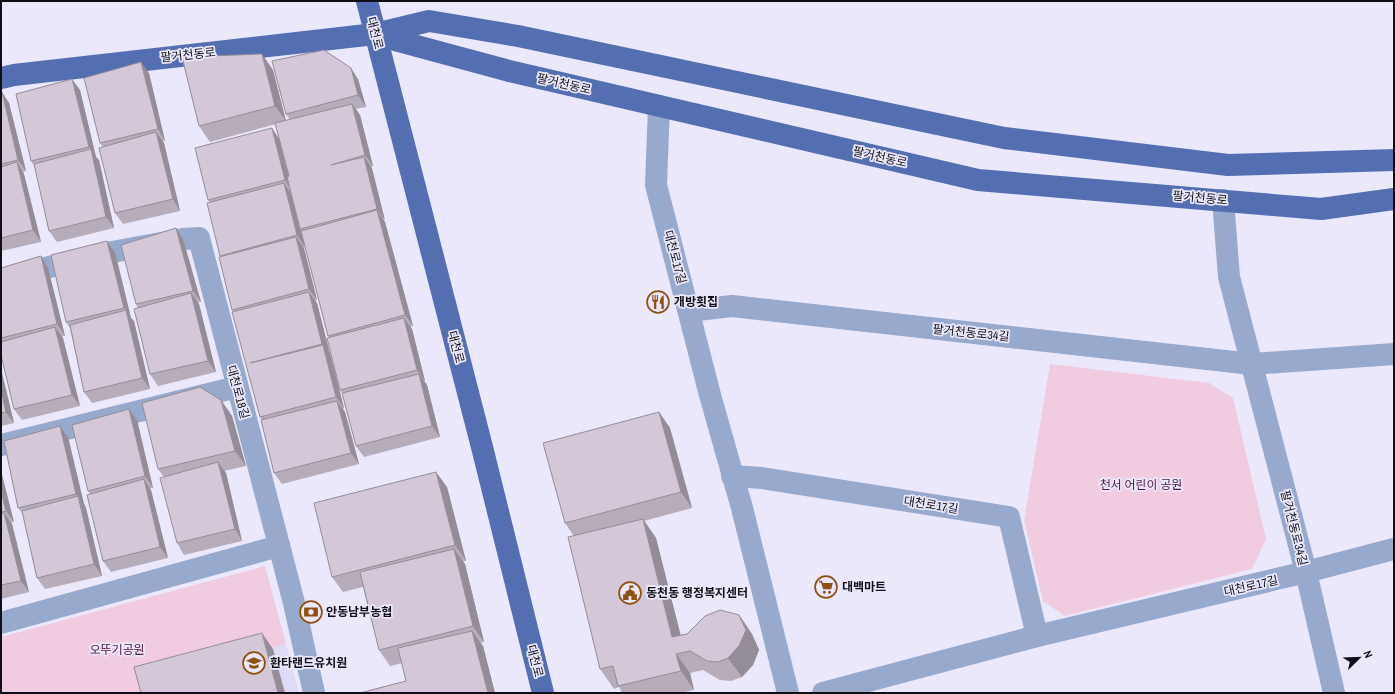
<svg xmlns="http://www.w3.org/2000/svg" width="1395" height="694" viewBox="0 0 1395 694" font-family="'Archivo Narrow','Noto Sans KR',sans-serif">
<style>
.built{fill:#dfdbf6}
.green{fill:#f1cbe0}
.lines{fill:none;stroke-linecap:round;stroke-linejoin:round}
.minor{stroke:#98a9ce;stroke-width:22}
.major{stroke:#546fb1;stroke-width:22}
.wall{fill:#b6acba}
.shaded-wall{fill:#948c97}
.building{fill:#d4c8d8;stroke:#948c97}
.labels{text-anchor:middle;stroke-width:3.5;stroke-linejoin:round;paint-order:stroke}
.street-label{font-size:12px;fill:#100f16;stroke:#ebe8fc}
.poi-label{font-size:12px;font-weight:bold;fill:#100f16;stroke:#ebe8fc;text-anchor:start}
.park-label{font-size:12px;fill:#50173c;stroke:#ebe8fc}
</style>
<rect width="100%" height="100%" fill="#ebe8fc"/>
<path class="built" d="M286,644L299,693H148L145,683Z"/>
<g class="green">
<path d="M1050,364L1209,383L1233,398L1266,539L1252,569L1065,616L1043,601L1024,521Z"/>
<path d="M265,566L286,644L145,682L148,693H1V637Z"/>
</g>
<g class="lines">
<g class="minor">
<path d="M659,106L656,185L710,395L742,508L788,693"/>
<path d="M1223,200L1229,277L1306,572L1334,693"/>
<path d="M1,279L101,254L183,239L199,238L294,603L314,693"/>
<path d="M689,311L732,306L1252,364L1394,354"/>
<path d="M1,445L237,387"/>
<path d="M732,476L762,478L1009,517L1037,636"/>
<path d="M1,623L279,546"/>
<path d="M823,693L1037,636L1306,572L1394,549"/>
</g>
<g class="major">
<path d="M367,1L482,447L543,693"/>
<path d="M376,35L509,71L978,180L1321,209L1394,199"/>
<path d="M1,78L14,75L375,34L429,21L518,36L1004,138L1228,165L1394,160"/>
</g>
</g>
<g class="wall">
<path d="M273,70L286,121L290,120L286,114L358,79L366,107L356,109L360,115L373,166L371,167L384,220L385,222L413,326L410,327L412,329L425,381H424L427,385L440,437L364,457L356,446L342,393L340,390L329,337L328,336L302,231L300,229L298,219L305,247H303L304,248L317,300L315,301L317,303L330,355L331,356L344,408L343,409L345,412L359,464L282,484L274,473L262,420L260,417L234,312L232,310L220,256L210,202L208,200L272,128L279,139L276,124L210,142L199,126Z"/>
<path d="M149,73L165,141H162L164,143L180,211L123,224L115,213L103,147L100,143Z"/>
<path d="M80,90L96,157L99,160L114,228L57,242L49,231L35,167L31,161Z"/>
<path d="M1,92L9,103L26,171L23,172L24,174L41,242L1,251Z"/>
<path d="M176,228L183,239L201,302H198L199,304L216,372L158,386L150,374L138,308L136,304Z"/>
<path d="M107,241L115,252L131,318L134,321L150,389L92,403L84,392L70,328L66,322Z"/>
<path d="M41,256L48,268L65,336H62L63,338L80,406L22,420L14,409L2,342L1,340V268Z"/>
<path d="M1,369L14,423L1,426Z"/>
<path d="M221,400L232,416L246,466L224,471L226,473L242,541L184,555L177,543L164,477L158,469Z"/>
<path d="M659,412L670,428L692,508L644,521L656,538L680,635L687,634L739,615L752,634L759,650L753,665L742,677L731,681L720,680L703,670L690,673L694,690L681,693H622L619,687L614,689L600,669L574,536L565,523Z"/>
<path d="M137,420L153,488H150L151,490L168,558L111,572L103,561L90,494L88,491Z"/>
<path d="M68,437L84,504L86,508L102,576L45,589L37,578L23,514L18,508Z"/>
<path d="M1,471L14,522H11L12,524L29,592L1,599Z"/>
<path d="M447,487L466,561H463L465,564L484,642L480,643L483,646L495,693H360L406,681L402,663L390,666L379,650L363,587L343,592L332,577Z"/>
</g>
<g class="shaded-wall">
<path d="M262,54L273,70L286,121L275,106Z"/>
<path d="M141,62L149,73L165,141L158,129Z"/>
<path d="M351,68L358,79L366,107L358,95Z"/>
<path d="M72,79L80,90L96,157L99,160L114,228L106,217L91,150L89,147Z"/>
<path d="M2,92L9,103L26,171L18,160Z"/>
<path d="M352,104L360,115L373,166L365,155Z"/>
<path d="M272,128L279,139L292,191L285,180Z"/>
<path d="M156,132L164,143L180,211L173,199Z"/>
<path d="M364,157L372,168L385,220L377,209Z"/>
<path d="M17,162L24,174L41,242L33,230Z"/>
<path d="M284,183L292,195L305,247L297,235Z"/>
<path d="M377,210L385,222L413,326L405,315Z"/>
<path d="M176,228L183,239L201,302L193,291Z"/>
<path d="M296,237L304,248L317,300L309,289Z"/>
<path d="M107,241L115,252L131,318L134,321L150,389L142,378L126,311L124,308Z"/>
<path d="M41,256L48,268L65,336L57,324Z"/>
<path d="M309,292L317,303L344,408L336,397Z"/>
<path d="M191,293L199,304L216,372L208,361Z"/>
<path d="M404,318L412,329L425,381L417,370Z"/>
<path d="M55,327L63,338L80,406L72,395Z"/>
<path d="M1,369L14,423L6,412L1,390Z"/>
<path d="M419,374L427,385L440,437L432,426Z"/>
<path d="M221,400L232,416L246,466L235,451Z"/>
<path d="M337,401L345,412L359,464L351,453Z"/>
<path d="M129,409L137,420L153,488L145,476Z"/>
<path d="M659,412L670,428L692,508L681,492Z"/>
<path d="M60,426L68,437L84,504L86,508L102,576L94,564L79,497L76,494Z"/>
<path d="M218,462L226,473L242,541L235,529Z"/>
<path d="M1,471L14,522L6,511L1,491Z"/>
<path d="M436,472L447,487L466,561L455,545Z"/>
<path d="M144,479L151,490L168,558L160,547Z"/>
<path d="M4,513L12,524L29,592L21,581Z"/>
<path d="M643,519L656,538L685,652L672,637Z"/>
<path d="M454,549L465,564L484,642L473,626Z"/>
<path d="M739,615L752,634L759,650L753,665L742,677L728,658Z"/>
<path d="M472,631L483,646L495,693H488Z"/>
<path d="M262,633L273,649L285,693H278Z"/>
<path d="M676,654L690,673L694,690L681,671Z"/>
</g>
<g class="building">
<path d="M324,50L351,68L358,95L286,114L272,61Z"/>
<path d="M262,54L275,106L199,126L182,57Z"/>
<path d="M141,62L158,129L100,143L84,78Z"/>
<path d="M72,79L89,147L31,161L16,94Z"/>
<path d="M1,92H2L18,160L1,164Z"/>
<path d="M352,104L365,155L331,165L364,157L377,209L300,229L287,177L289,176L275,123Z"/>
<path d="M272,128L285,180L208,200L195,148Z"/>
<path d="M156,132L173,199L115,213L99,148Z"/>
<path d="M91,149L106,217L49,231L34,164Z"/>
<path d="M17,162L33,230L1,238V167Z"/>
<path d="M284,183L297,235L220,256L207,203Z"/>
<path d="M377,210L405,315L328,336L301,231Z"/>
<path d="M176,228L193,291L136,304L121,245Z"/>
<path d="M296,237L309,289L232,310L219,257Z"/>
<path d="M107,241L124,308L66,322L51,255Z"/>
<path d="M41,256L57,324L1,338V268Z"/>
<path d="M309,292L322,344L250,363L323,345L336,397L260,417L232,312Z"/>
<path d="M191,293L208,361L150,374L134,309Z"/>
<path d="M126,310L142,378L84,392L70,325Z"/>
<path d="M404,318L417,370L340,390L327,338Z"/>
<path d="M55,327L72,395L14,409L1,355V342Z"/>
<path d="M419,374L432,426L356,446L342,393Z"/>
<path d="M200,387L221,400L235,451L158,469L142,403Z"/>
<path d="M1,390L6,412L1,413Z"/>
<path d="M337,401L351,453L274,473L261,420Z"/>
<path d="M129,409L145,476L88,491L72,425Z"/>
<path d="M659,412L681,492L565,523L543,443Z"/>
<path d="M60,426L76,494L18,508L4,441Z"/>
<path d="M218,462L235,529L177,543L160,478Z"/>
<path d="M436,472L455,545L332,577L314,503Z"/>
<path d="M144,479L160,547L103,561L87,495Z"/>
<path d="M1,491L6,511L1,512Z"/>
<path d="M78,496L94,564L37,578L22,511Z"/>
<path d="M4,513L21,581L1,585V514Z"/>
<path d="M643,519L672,637L687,634L705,616L720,610L739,615L746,630L739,646L728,658L718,662L707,661L690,651L676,654L681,671L618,686L613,666L600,669L568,537Z"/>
<path d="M454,549L473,626L379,650L360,572Z"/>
<path d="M472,631L488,693H360L406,681L398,648Z"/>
<path d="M262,633L278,693H141L134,667Z"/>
</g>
<defs>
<g id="restaurant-ring" transform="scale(1.15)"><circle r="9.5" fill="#ebe8fc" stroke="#8d5210" stroke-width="1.5"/><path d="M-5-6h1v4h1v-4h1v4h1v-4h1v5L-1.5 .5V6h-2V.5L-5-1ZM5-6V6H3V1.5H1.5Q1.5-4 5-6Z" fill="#8d5210"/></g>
<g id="supermarket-ring" transform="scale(1.15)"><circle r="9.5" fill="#ebe8fc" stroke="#8d5210" stroke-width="1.5"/><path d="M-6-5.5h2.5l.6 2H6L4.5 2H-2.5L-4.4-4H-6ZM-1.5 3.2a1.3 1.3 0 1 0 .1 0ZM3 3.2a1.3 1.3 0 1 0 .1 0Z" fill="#8d5210"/></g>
<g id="civic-ring" transform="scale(1.15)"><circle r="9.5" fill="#ebe8fc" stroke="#8d5210" stroke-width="1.5"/><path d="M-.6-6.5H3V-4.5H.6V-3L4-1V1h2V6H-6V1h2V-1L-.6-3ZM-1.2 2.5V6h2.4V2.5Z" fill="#8d5210"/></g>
<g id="bank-ring" transform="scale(1.15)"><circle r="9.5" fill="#ebe8fc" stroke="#8d5210" stroke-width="1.5"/><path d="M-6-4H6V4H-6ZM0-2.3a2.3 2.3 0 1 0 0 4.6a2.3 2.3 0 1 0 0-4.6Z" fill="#8d5210"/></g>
<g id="school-ring" transform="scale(1.15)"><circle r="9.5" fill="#ebe8fc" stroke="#8d5210" stroke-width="1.5"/><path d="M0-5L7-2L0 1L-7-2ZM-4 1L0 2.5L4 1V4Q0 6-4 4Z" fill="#8d5210"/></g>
</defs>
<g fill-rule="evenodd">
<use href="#restaurant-ring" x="658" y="302"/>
<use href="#supermarket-ring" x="826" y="587"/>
<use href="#civic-ring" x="630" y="593"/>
<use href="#bank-ring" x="311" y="612"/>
<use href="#school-ring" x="254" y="663"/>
</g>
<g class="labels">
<g class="street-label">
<text transform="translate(375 33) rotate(76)" y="4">대천로</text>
<text transform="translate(188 55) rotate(-6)" y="4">팔거천동로</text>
<text transform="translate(564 84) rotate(13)" y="4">팔거천동로</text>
<text transform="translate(880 157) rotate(13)" y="4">팔거천동로</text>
<text transform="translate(1200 198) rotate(5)" y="4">팔거천동로</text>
<text transform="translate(675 257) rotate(75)" y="4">대천로17길</text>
<text transform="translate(971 333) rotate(6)" y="4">팔거천동로34길</text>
<text transform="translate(456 347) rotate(76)" y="4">대천로</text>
<text transform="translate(238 392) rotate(75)" y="4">대천로18길</text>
<text transform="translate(931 505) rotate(9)" y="4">대천로17길</text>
<text transform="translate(1294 528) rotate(76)" y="4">팔거천동로34길</text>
<text transform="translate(1251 586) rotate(-13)" y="4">대천로17길</text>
<text transform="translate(535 661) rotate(76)" y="4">대천로</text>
</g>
<g class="poi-label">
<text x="674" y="306">개방횟집</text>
<text x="842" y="591">대백마트</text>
<text x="646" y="597">동천동 행정복지센터</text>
<text x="326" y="616">안동남부농협</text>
<text x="270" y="667">환타랜드유치원</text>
</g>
<g class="park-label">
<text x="1141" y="489">천서 어린이 공원</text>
<text x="117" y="654">오뚜기공원</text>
</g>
</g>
<rect width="1395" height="694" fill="none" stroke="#100f16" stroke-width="4"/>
<g transform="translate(1359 658) rotate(67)" stroke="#ebe8fc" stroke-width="3" paint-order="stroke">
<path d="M0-3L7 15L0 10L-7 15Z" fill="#100f16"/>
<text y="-6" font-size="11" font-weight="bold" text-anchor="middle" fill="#100f16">N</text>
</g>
</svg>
